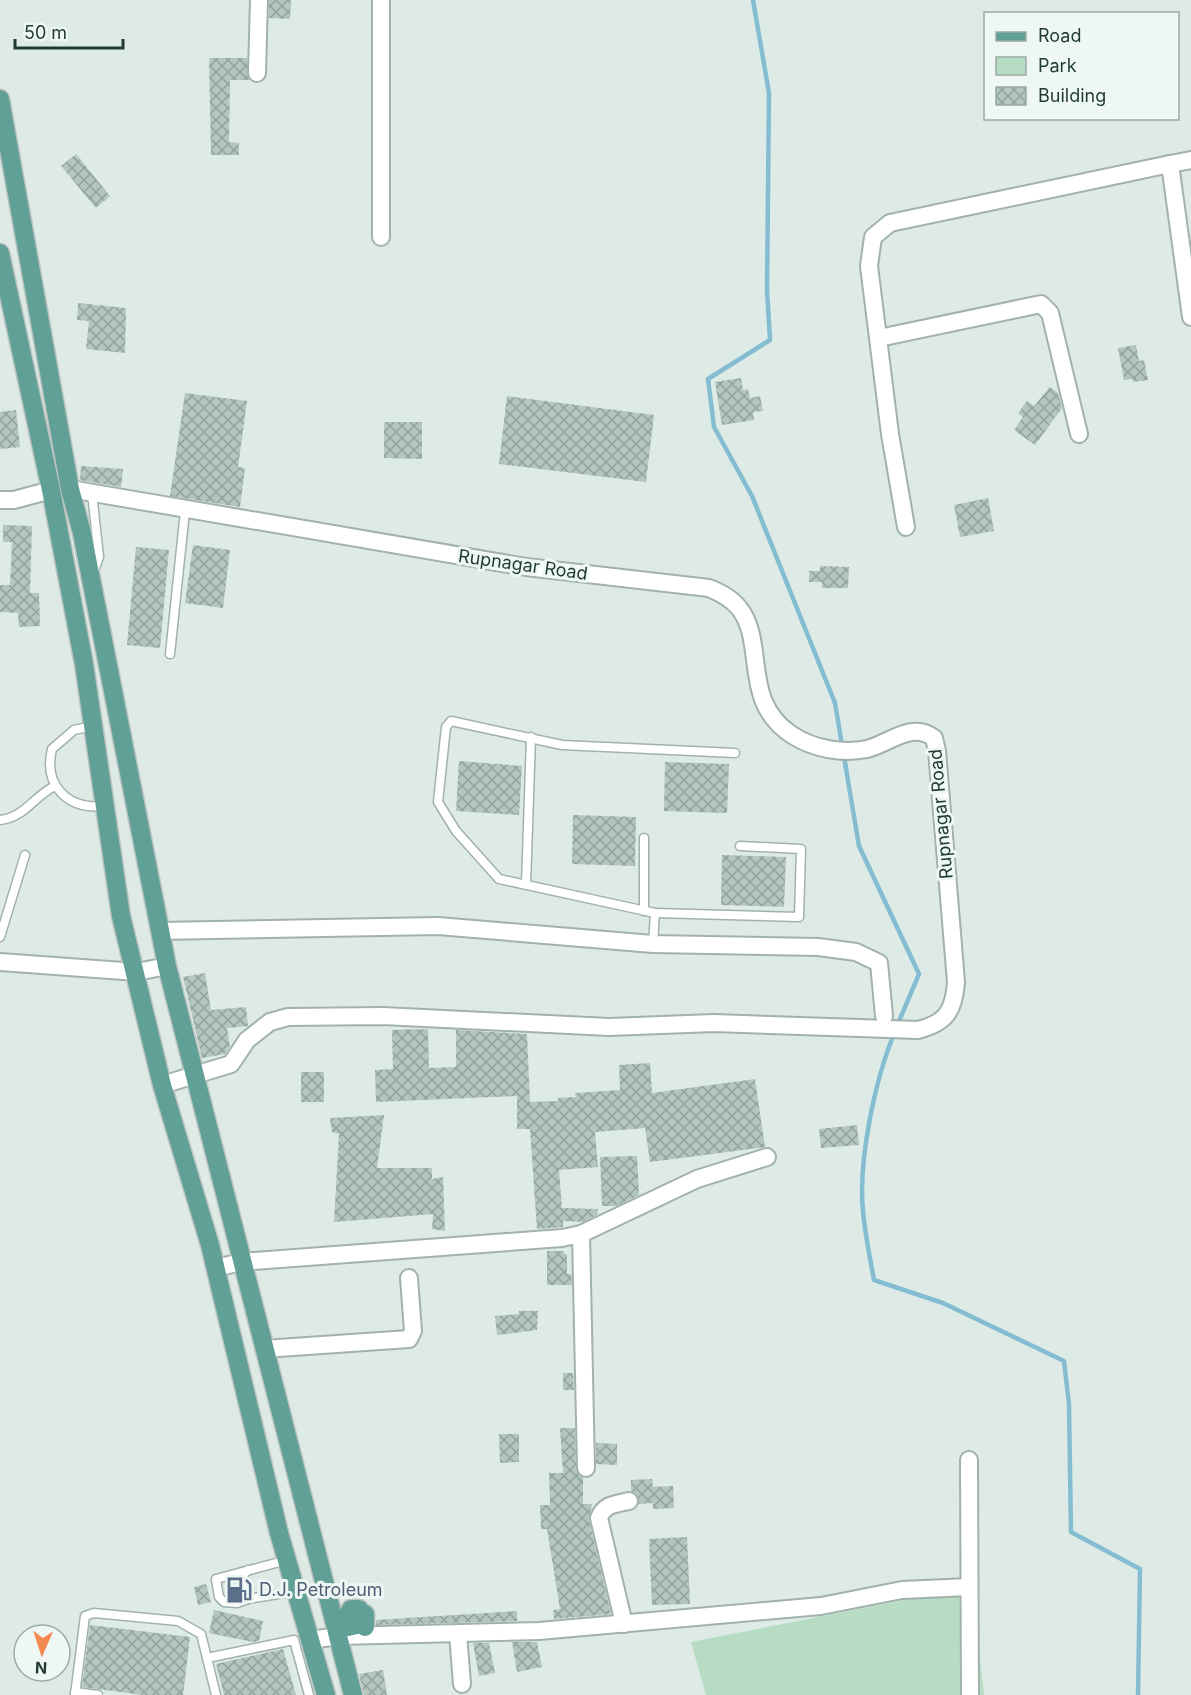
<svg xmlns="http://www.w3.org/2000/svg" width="1191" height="1695" viewBox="0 0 1191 1695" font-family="Inter,sans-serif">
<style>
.green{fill:#b6dcc4}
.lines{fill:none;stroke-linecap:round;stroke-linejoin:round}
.stream{stroke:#84bdd1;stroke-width:4.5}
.building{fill:url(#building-cross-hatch)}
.lane-casing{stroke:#a1b2ad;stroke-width:11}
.street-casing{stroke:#a1b2ad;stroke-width:20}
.primary-casing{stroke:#bcc4c2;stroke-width:21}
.lane{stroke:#fff;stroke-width:8}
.street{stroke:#fff;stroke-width:16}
.primary{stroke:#61a096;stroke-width:18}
.labels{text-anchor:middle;stroke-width:6;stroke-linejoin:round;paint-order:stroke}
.street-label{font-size:18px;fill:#1f3a35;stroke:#eef7f3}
.service-label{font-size:18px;fill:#4e5e75;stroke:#eef7f3;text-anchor:start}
</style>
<defs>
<pattern id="building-cross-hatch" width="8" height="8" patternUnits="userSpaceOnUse" patternTransform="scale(1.5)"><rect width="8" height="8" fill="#b3c5bf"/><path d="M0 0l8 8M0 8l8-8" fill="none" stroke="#91a19c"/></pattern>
</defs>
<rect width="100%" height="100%" fill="#deeae6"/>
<path class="green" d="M972,1587L984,1695H706L691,1642Z"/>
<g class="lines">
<g class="stream">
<path d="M753,0L769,93L767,290L770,340L708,379L714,427L752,496L835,703L859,846L919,974L897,1026"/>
<path d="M894,1034C875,1080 858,1161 863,1211C865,1234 870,1258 874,1280L943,1303L1064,1361L1069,1404L1071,1532L1140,1569L1138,1695"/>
</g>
</g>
<g class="building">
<path d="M269,0H291L290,19L269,18Z"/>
<path d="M209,58H247L249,80H230L229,142L239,143V155H211Z"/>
<path d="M76,154L110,196L96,208L61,166Z"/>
<path d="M78,303L126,308L125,353L86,349L89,321L77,320Z"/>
<path d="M1136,345L1139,361L1144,360L1148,380L1133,382V379L1124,380L1118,348Z"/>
<path d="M741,378L743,390L748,389L750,398L760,396L763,411L753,412L754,420L722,425L715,382Z"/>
<path d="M1050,387L1058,393L1062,408L1035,445L1014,430L1023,417L1018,413L1027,401L1034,406Z"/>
<path d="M185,393L247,401L238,467L245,468L240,507L170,496Z"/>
<path d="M507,396L654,415L646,482L499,464Z"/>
<path d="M16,410L20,447L0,449V412Z"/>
<path d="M384,422H422V459L384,458Z"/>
<path d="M81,466L123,469L121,487L80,480Z"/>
<path d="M988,498L994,531L960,537L954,505Z"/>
<path d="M3,525L32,526L30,593H39L40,626L19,627L18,613L0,612V585H10L12,542H3Z"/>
<path d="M193,545L230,550L223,608L185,603Z"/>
<path d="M136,547L169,550L160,648L127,645Z"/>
<path d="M820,566L849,567L848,588H822V582H809V571H820Z"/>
<path d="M459,761L522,766L519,815L456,811Z"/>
<path d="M665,762L729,764L727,813L664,811Z"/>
<path d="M573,815L636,817L635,866L572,864Z"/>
<path d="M722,855L786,857L784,907L721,905Z"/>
<path d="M205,973L211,1010L246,1007L248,1026L227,1028L230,1046L225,1054L202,1058L183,977Z"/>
<path d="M428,1029L429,1068L456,1067V1030L527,1034L530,1102L558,1101V1098L576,1097L575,1093L620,1090L619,1065L650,1063L652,1093L755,1079L765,1147L650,1162L645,1128L595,1132L598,1167L559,1170L562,1208L598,1209L597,1215L583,1222L563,1221V1227L537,1229L530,1129H517V1096L376,1102L375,1070L393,1069L392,1030Z"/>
<rect x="301" y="1072" width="23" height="30"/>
<path d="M384,1115L377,1168H432V1179L443,1177L445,1231L432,1229L433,1214L334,1222L339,1134L332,1132L330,1118Z"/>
<path d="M857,1125L859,1145L821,1148L819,1129Z"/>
<path d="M637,1156L639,1195L616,1206H602L600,1157Z"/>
<path d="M547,1251H564V1254H567V1274H571L572,1285H547Z"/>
<path d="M519,1311H538L537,1330L497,1335L495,1316L519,1314Z"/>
<path d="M563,1373H573L574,1390H563Z"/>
<path d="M560,1428H575L576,1469L583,1478V1504H592L589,1520L611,1614L554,1619L553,1610L560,1609L547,1529H541L540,1505H550L549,1473H563Z"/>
<path d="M499,1434H519V1462L500,1463Z"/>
<path d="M596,1443L617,1444V1465L596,1464Z"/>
<path d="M652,1479L653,1487L673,1486L674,1508L653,1509V1503L639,1504L637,1494L631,1491V1480Z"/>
<path d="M687,1537L690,1604L652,1605L649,1539Z"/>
<path d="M206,1584L211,1602L198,1605L194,1587Z"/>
<path d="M214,1610L263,1621L259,1641L253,1642L209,1633Z"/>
<path d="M517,1611V1621L376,1625V1620Z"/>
<path d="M90,1625L190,1637L183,1695H143L82,1687Z"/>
<path d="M512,1642H537L542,1667L517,1672Z"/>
<path d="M473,1643H489L495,1673L479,1676Z"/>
<path d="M283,1649L296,1695H224L216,1664Z"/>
<path d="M383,1670L387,1695H364L359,1674Z"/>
</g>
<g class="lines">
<g class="lane-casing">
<g id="lane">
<path d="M92,493L99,557L93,573"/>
<path d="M170,654L185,511"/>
<path d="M83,728L74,730L52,749C43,786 68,810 105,806"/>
<path d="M735,753L562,745L451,721L446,727L438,802L456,831L499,879L655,913L799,917L801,849L740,846"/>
<path d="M0,820C24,818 34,796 55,786"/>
<path d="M644,838V911"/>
<path d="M526,885L531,737"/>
<path d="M0,937L25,855"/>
<path d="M653,944L655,913"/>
<path d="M248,1570L242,1576L244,1594L248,1599L297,1591"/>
<path d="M248,1599L237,1603L224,1602L219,1597L216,1579L287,1560"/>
<path d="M207,1658L216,1695"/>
<path d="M75,1692L98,1695"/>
<path d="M75,1695L85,1616L94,1613L178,1621L201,1634L207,1658L294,1640L309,1695"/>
</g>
</g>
<g class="street-casing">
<g id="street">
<path d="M257,73L259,0"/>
<path d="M1191,160L1170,164L1191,317"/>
<path d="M381,237V0"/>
<path d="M879,338L1041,304L1050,313L1079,434"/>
<path d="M70,489L526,567L709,588C721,593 731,598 739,608C767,643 740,701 792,735C814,749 842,754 867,749C890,743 912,721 934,738L937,751L956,982C954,1011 946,1023 918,1030L714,1023L609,1027L383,1016L288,1017L270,1022L247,1040L231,1064L162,1085"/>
<path d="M0,500H14L51,490"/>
<path d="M906,527L890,434L869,266L873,237L890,223L1170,164"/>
<path d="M160,931L438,926L653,944L818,947L856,952L879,963L884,1016"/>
<path d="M0,962L137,972L167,966"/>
<path d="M581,1234L586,1468"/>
<path d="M216,1268L241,1262L562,1238L581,1234L697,1179L767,1157"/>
<path d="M264,1349L409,1339L413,1331L409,1278"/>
<path d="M969,1460L970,1695"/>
<path d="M624,1624L599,1518C604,1504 616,1504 629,1501"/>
<path d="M458,1634L462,1684"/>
<path d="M310,1640L339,1636L539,1631L821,1606L902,1590L969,1587"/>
</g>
</g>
<g class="primary-casing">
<g id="primary">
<path d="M0,99L70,489L82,533L167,966L353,1695"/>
<path d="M0,253L51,490L84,664L121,916L162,1085L210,1245L279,1533L326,1695"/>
<path d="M351,1609H359V1614H365V1627L361,1624L348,1627V1614H351Z"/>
</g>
</g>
<use href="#lane" class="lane"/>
<use href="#street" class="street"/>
<use href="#primary" class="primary"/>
</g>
<defs>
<g id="fuel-bare" transform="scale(2.07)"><path d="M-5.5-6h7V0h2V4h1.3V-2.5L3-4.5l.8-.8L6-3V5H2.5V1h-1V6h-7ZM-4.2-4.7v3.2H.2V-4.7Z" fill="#5c6f8a" stroke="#eef7f3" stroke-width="2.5" paint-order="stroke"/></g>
</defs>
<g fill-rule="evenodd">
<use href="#fuel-bare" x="239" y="1590"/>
</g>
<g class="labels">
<g class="street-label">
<text transform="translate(523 565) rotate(8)" y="6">Rupnagar Road</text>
<text transform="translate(941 814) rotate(-95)" y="6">Rupnagar Road</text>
</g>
<g class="service-label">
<text x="259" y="1596">D.J. Petroleum</text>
</g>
</g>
<rect x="984" y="12" width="195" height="108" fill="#eef7f3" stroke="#9baba7" stroke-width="1.5"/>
<rect x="996" y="32" width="30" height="9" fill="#61a096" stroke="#9baba7" stroke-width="1.5"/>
<text x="1038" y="42" font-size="18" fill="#1f3a35">Road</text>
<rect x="996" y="57" width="30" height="18" fill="#b6dcc4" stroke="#9baba7" stroke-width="1.5"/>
<text x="1038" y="72" font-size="18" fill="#1f3a35">Park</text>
<rect x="996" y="87" width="30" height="18" fill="url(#building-cross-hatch)" stroke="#9baba7" stroke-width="1.5"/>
<text x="1038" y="102" font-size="18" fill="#1f3a35">Building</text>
<g transform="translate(42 1653) rotate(183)"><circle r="28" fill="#eef7f3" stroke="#9baba7" stroke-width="1.5"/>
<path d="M0-4.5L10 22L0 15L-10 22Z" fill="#f48951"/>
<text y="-9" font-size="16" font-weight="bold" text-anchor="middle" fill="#1f3a35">N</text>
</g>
<path d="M15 39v9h108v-9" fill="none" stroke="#1f3a35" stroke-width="3"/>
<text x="24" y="39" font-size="18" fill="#1f3a35" stroke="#eef7f3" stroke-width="4.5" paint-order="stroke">50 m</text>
</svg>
